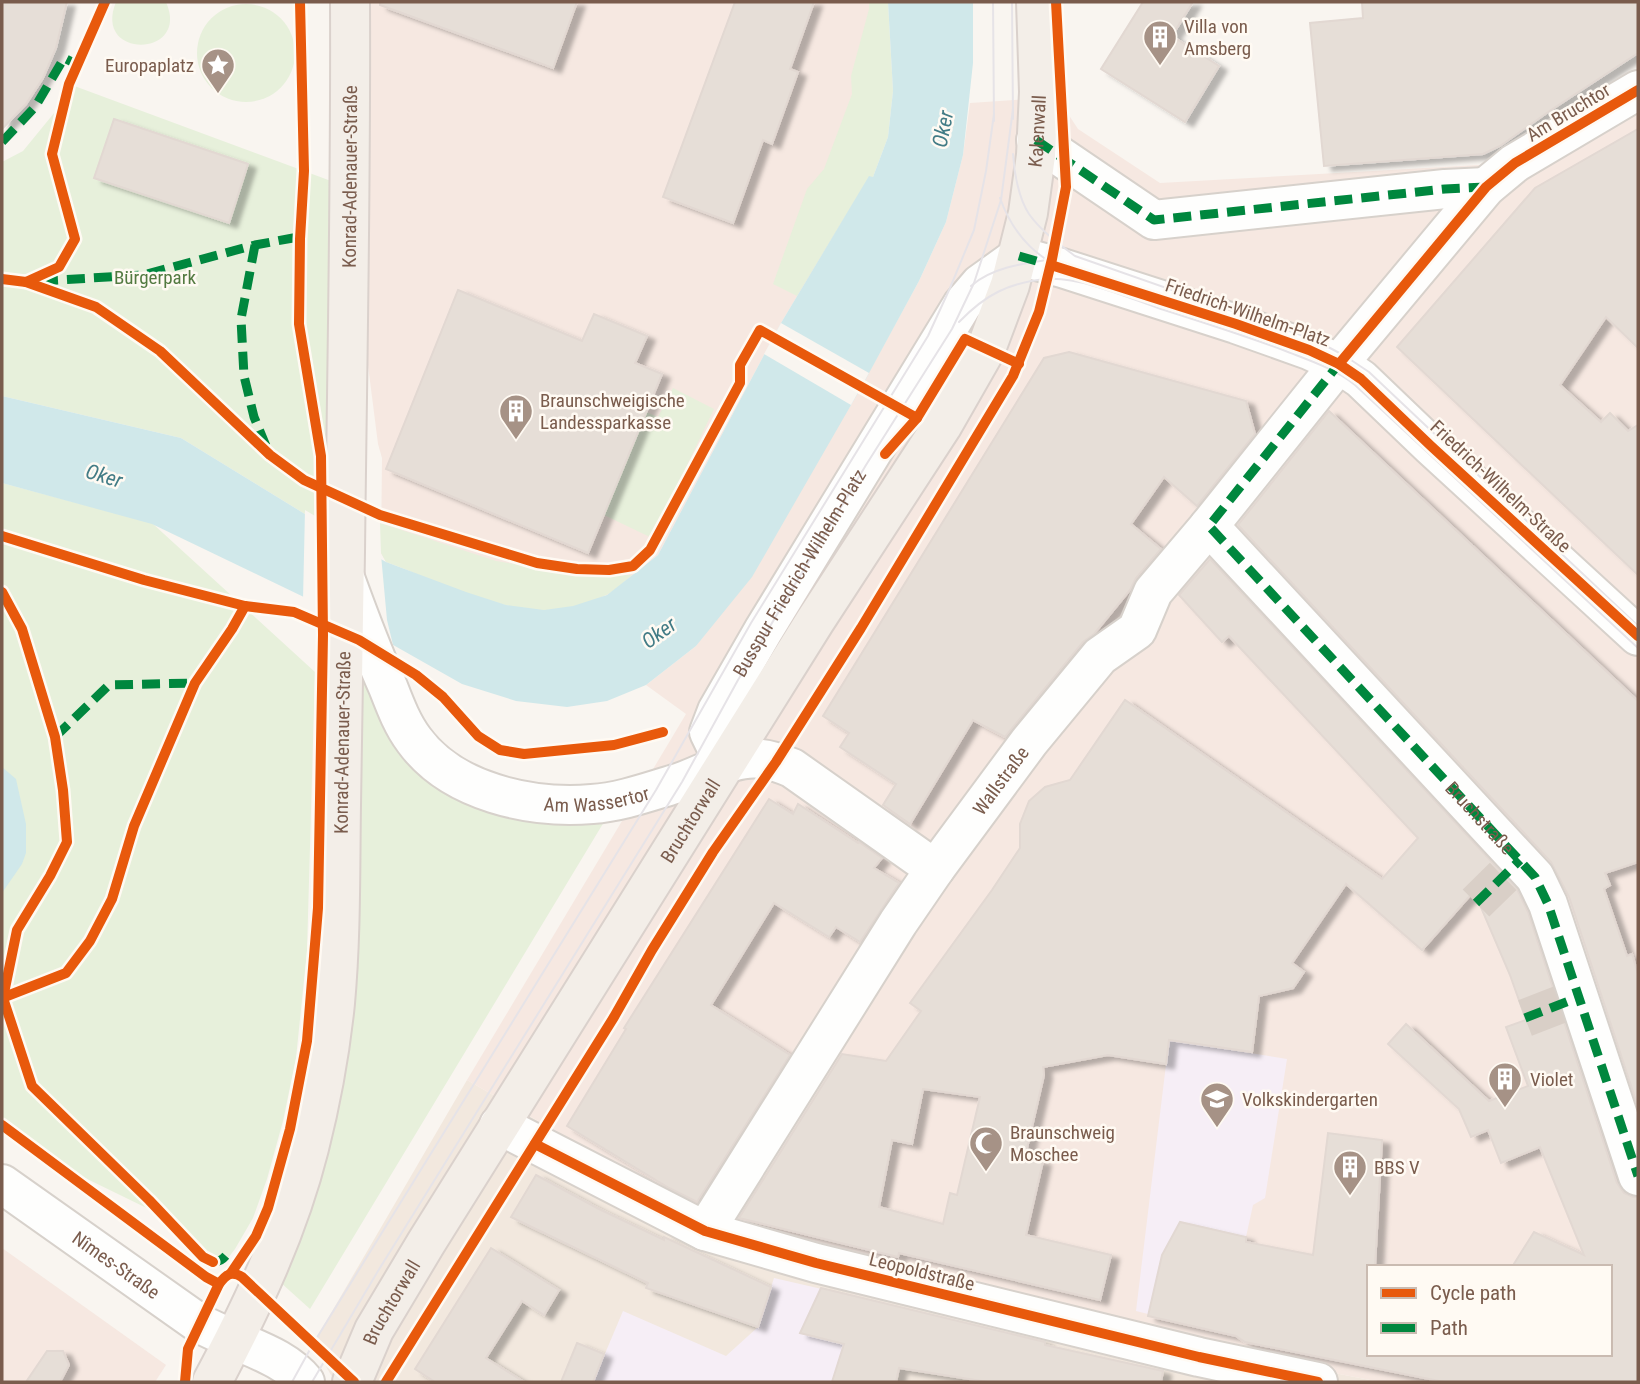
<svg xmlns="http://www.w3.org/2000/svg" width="1640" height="1384" viewBox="0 0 1640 1384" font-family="'Roboto Condensed',sans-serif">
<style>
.residential{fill:#f2e8de}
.commercial{fill:#f6e8e1;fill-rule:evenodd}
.education{fill:#f6eef6}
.green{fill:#e7f0db}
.water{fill:#d0e8ea}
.pier{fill:#f9f5f0}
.building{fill:#e6ded7;stroke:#e2d8d2;stroke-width:2;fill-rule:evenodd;filter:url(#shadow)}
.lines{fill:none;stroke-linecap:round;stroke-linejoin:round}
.minor-tunnel{stroke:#d9cfc7;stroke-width:38;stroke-dasharray:38 19;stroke-linecap:butt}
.minor-casing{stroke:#d7d1cb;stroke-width:42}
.major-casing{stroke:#dad1cc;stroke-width:42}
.minor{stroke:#fefefd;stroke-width:38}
.major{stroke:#f3eee8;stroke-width:38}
.tram{stroke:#e6e3e7;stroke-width:2}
.quiet{stroke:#00873e;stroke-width:9;stroke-dasharray:18 9;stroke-linecap:butt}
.cycleway-casing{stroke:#fffaf3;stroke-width:15}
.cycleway{stroke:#e8590c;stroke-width:10}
.labels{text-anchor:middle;stroke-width:5;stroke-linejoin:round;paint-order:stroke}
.poi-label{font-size:19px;fill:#7a5c4d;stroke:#fffaf3;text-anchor:start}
.street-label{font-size:19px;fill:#7a5c4d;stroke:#fffaf3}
.park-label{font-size:19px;fill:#537a41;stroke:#fffaf3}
.water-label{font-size:21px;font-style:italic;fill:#437c86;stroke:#fffaf3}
</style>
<defs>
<filter id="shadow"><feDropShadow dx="8" dy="4.5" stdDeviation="2" flood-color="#0004"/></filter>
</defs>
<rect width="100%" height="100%" fill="#f9f5f0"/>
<path class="residential" d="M467,1080L720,1226L1209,1348L1380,1382H335L313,1344Z"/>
<g class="commercial">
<path d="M365,2H888L869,177L781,323L658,555L607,595L386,562L381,553L382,458L378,444L363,326Z"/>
<path d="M1638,90V1382H1380L1209,1348L720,1226L467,1080L686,714L646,685L696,646L851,405L919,281L946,222L963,155L970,103L1057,97L1078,129L1160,183L1515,163ZM1369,1267H1610V1354H1369Z"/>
<path d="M2,1248L166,1365L155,1382H2Z"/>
</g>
<g class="education">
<path d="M1169,1040L1287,1059L1265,1198L1253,1205L1246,1237L1236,1336L1136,1311Z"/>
<path d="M774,1278L913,1310L896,1382H593L623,1311L726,1356L758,1327Z"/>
</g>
<g class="green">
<path d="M116,2H166C191,58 92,60 116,2Z"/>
<path d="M869,2H888L893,91L888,137L873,177H869L797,296L773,284L807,189L824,169L852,94L851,76L869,9Z"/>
<circle cx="246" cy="53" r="49"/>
<path d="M69,84L350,188L344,538L181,438L2,396V162L23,151L59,107Z"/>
<path d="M673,388L714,409L652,538L604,515L646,412L658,417Z"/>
<path d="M2,483L152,523L315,672L307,951L296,1058L283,1121L267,1179L253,1218L235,1249L225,1262L215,1264L203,1260L163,1216L38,1155L2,1128Z"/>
<path d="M380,523L496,561L579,575H632C624,582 615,591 606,595C589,604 561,611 543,610C491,609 435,580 386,562L381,553Z"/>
<path d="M360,665L404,755L607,817L310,1309L280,1282L358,926L361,826Z"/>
</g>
<g class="water">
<path d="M888,2H973V63L963,155L946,222L919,281L862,386L752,577L696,646L646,685L607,701L567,707L516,701L462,684L335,612L152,524L2,483V396L181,438L344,538L386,562L466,592L506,605L544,610L573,606L607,595L658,555L781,323L869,176L873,177L888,137L893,91Z"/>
<path d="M2,767L16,779L26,824V853L22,864L2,893Z"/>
</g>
<g class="pier">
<path d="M781,323L869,373L851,405L764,354Z"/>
<path d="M305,510L381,555L387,620L394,649L334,615L303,600Z"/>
</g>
<g class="building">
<path d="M2,2H67L56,48L43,78L26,104L2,129Z"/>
<path d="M380,2H577L553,68L380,5Z"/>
<path d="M735,2H814L790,69L798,72L772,144L763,140L733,223L663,197Z"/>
<path d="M1143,2H1193L1172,36L1219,66L1185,122L1101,69Z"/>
<path d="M1362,2H1638V53L1551,110L1500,146L1483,154L1324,166L1310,23L1363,18Z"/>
<path d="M114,119L248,164L229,223L94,178Z"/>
<path d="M1638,129V348L1606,317L1560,385L1601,422L1610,413L1628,431L1638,425V575L1397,347L1535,188Z"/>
<path d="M458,290L582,341L594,314L647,336L635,363L662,374L588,553L386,469Z"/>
<path d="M1069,352L1246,401L1255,434L1197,506L1164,477L1131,524L1161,549L1136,578L1130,590L1094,634L1083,642L1005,737L973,720L910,824L883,805L896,784L840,747L849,733L823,716L1044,358Z"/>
<path d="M1329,411L1638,701V862L1605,873L1610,885L1604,889L1627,956L1632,954L1638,974V1107L1569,897L1551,862L1238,525Z"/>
<path d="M1210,559L1517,889L1528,912L1617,1183L1624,1193L1633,1197H1638V1382H1444L1245,1342L1236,1336L1148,1316L1162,1255L1180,1222L1246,1237V1242L1313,1255L1328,1133L1382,1140L1375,1266L1369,1265V1354H1610V1267H1512L1534,1232L1584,1255L1540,1147L1501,1163L1488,1130L1471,1137L1459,1109L1388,1044L1406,1024L1489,1101L1528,1086L1506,1027L1526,1020L1510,975L1474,891L1422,950L1346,884L1292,963L1304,972L1293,988L1259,996L1252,1052L1169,1040L1166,1064L1108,1055L1043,1067L1044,1075L1025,1157L1043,1161L1026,1235L1111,1255L1100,1300L899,1253L898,1257L739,1218L842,1054L886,1061L921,1011L910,1003L992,890L1020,848V824L1029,801L1045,787L1070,780L1125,700L1382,879L1418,838L1229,636L1222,642L1179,595ZM923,1089L980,1097L957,1195L950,1193L943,1224L879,1207L892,1140L912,1144Z"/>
<path d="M769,799L793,814L798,804L858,843L859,842L882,858L874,868L899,883L860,942L836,927L829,937L774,903L711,1005L790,1055L697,1202L669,1188L567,1126L626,1029L624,1028Z"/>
<path d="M536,1175L599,1209L664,1240V1237L771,1287L758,1327L646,1288L648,1283L511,1217Z"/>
<path d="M491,1248L559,1290L544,1315L522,1301L486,1358L524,1382H435L415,1369Z"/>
<path d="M821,1288L1045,1342V1345L1163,1371L1161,1382H988L899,1368L896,1382H832L844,1344L800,1333Z"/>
<path d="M577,1343L604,1354L593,1382H561Z"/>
<path d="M47,1351H63L69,1365L60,1382H26Z"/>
</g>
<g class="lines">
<g class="minor-tunnel">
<path d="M1476,903L1520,860"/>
<path d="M1525,1018L1579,997"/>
</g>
<g class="minor-casing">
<g id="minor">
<path d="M1036,140L1154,220L1445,189L1486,187"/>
<path d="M1209,526L1535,877L1548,904L1638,1176"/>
<path id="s1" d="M345,578C358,614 372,651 388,687C395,705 402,724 414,740C452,792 530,809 592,804C621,802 648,792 675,784C702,776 732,755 761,759C772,760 782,764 792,768L935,869"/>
<path id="s2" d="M725,765L709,732L717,711L763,631L962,305L980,284L1019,256L1062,268L1236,324L1309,350L1339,364L1361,379L1431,446L1638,636"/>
<path d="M499,1125L705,1231L816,1263L1199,1357L1318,1382"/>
<path id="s3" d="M2,1184L200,1324C211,1329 223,1335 235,1340C260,1351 287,1360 305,1382"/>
<path id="s4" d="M705,1231L898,923L935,869L1029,742L1100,656L1137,630L1153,592L1209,526L1345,356L1486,187L1515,163L1638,90"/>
</g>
</g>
<g class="major-casing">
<g id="major">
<path id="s5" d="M212,1382C252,1307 288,1231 309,1148C321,1101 330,1052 335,1003C341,937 340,871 341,805C342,721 344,636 345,552C347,368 351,185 350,2"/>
<path id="s6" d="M352,1382L374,1330L426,1243L815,621L942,426L986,349L1010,285L1028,213L1036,155L1039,92L1036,2"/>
</g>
</g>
<use href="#minor" class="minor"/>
<use href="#major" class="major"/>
<g class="tram">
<path d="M993,2L994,121"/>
<path d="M1012,2L1013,119"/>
<path d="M1013,154C1014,173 1019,199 1029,214C1041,231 1059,244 1075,256L1315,340L1345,356L1369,372L1638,626"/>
<path d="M1000,198C1015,240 1039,258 1078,279"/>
<path d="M971,286C992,267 1026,263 1053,259"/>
<path d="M959,322C985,295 1009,282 1048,279C1081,277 1129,298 1161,309C1202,322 1243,335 1283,350C1308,360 1334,368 1355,385L1638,648"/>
<path d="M292,1382L313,1344L656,790L751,623L928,336L950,288L974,230L986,171L994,114"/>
<path d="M312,1382L378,1271L682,782L738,680L866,465L952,329L974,283L1001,200L1013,109"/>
</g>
<g class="quiet">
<path d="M1036,140L1154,220L1445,189L1486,187"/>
<path d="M2,142L35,107L64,58L78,65"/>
<path d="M255,245L241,319L244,376L254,417L266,446"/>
<path d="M1019,256L1057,267"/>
<path d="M40,281L143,275L255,245L293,238L300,239"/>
<path id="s7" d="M1342,360L1209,526L1535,877L1548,904L1638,1176"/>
<path d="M55,737L109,685L195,683"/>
<path d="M1476,903L1520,860"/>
<path d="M1525,1018L1579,997"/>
<path d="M210,1260C220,1265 225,1257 231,1249"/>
</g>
<g class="cycleway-casing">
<g id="cycleway">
<path d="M1051,265L1236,324L1309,350L1339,364L1361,379L1431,446L1638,636"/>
<path d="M2,279L26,282L59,267L75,239L52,154L69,84L105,2"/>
<path d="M26,282L96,307L160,351L270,455L304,480L380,515L537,563L577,569L609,570L633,566L650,550L740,383V365L760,330L917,418"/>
<path d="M1339,364L1486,187L1515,163L1638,90"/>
<path d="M885,454L917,418L965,339L1019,364"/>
<path d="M2,536L144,580L245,606L294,612L359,640L416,675L443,697L478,736L500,750L524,754L614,745L663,732"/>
<path d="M2,592L22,629L55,737L63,790L67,842L50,876L17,930L3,998L32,1086L149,1200L203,1257L213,1262"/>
<path d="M2,998L66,973L90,941L112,899L134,826L195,683L232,629L245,606"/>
<path d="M2,1125L206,1277L219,1284"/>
<path d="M535,1144L705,1231L816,1263L1199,1357L1318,1382"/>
<path d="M231,1273L256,1236L268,1208L290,1129L307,1041L318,908L323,635L321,456L299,324L300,239L304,171L300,2"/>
<path d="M185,1382L188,1349L219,1284C226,1275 231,1270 242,1277L354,1382"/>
<path d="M386,1382L614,1017L652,950L713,852L776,762L861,628L1013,376L1039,312L1052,259L1066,187L1056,2"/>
</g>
</g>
<use href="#cycleway" class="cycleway"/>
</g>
<defs>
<g id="building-pin" transform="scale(1.75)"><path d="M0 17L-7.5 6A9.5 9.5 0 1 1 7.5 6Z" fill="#a69286" stroke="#fffaf3"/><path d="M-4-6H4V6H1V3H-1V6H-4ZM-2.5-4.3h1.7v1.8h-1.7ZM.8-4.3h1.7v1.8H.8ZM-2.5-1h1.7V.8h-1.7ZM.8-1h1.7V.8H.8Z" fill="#fff"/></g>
<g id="sight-pin" transform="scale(1.75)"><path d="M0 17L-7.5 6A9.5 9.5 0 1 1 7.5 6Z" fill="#a69286" stroke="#fffaf3"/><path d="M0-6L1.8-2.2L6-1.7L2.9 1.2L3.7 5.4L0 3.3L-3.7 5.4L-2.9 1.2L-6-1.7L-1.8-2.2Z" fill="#fff"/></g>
<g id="school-pin" transform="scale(1.75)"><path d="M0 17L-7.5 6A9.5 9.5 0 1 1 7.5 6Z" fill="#a69286" stroke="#fffaf3"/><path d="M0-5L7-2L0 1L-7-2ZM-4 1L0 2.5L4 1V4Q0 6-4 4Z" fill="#fff"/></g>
<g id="mosque-pin" transform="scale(1.75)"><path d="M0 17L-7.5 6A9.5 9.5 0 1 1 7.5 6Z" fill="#a69286" stroke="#fffaf3"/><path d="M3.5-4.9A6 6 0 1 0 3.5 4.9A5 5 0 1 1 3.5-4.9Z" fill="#fff"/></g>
</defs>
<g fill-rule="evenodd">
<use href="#building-pin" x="1160" y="37"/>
<use href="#sight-pin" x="218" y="65"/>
<use href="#building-pin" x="516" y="411"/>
<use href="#building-pin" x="1505" y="1079"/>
<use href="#school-pin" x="1217" y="1099"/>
<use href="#mosque-pin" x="986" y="1143"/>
<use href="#building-pin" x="1350" y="1167"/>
</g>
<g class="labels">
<g class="poi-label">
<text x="1184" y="33">Villa von<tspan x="1184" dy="22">Amsberg</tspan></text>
<text x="194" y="72" text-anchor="end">Europaplatz</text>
<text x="540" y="407">Braunschweigische<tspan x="540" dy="22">Landessparkasse</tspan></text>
<text x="1530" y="1086">Violet</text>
<text x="1242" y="1106">Volkskindergarten</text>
<text x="1010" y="1139">Braunschweig<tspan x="1010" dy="22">Moschee</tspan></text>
<text x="1374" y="1174">BBS V</text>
</g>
<g class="street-label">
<text transform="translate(1568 112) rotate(-31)" y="7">Am Bruchtor</text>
<text dy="7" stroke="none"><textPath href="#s6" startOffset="1438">Kalenwall</textPath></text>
<text dy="7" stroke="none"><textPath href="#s5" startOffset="1228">Konrad-Adenauer-Straße</textPath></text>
<text transform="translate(1248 312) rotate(19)" y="7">Friedrich-Wilhelm-Platz</text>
<text transform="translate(1501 486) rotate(43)" y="7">Friedrich-Wilhelm-Straße</text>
<text dy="7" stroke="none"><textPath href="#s2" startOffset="220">Busspur Friedrich-Wilhelm-Platz</textPath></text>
<text dy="7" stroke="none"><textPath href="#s5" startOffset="662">Konrad-Adenauer-Straße</textPath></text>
<text dy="7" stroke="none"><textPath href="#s4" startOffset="539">Wallstraße</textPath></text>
<text dy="7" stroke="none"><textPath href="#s1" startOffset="378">Am Wassertor</textPath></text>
<text dy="7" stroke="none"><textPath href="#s7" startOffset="611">Bruchstraße</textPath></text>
<text dy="7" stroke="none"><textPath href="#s6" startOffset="656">Bruchtorwall</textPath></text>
<text dy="7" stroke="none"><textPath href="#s3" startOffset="140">Nîmes-Straße</textPath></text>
<text transform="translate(922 1271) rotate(14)" y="7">Leopoldstraße</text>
<text dy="7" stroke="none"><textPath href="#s6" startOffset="89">Bruchtorwall</textPath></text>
</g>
<g class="park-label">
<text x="155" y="284">Bürgerpark</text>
</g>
<g class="water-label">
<text transform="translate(943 129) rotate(-79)" y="7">Oker</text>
<text transform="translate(104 476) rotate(17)" y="7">Oker</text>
<text transform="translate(659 633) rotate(-36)" y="7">Oker</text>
</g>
</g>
<rect width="1640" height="1384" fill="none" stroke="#7a5c4d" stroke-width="7"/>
<rect x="1367" y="1265" width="245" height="91" fill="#fffaf3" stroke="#cabbb1" stroke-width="2"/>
<rect x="1381" y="1288" width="35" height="10" fill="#e8590c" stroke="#cabbb1" stroke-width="2"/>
<text x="1430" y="1300" font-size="21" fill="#7a5c4d">Cycle path</text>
<rect x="1381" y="1323" width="35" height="10" fill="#00873e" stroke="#cabbb1" stroke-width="2"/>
<text x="1430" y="1335" font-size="21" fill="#7a5c4d">Path</text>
</svg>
